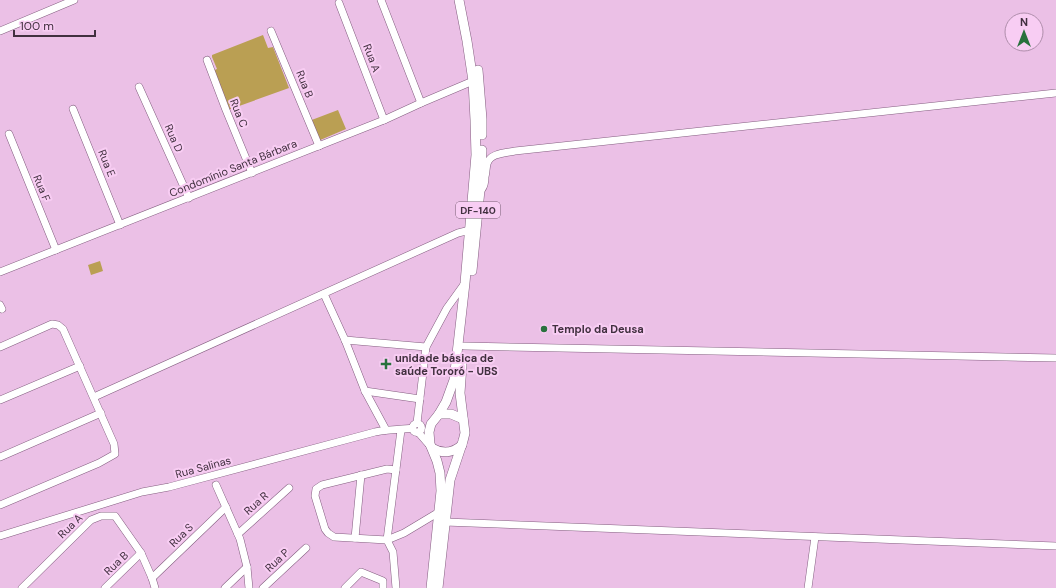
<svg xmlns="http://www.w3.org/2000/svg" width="1056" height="588" viewBox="0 0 1056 588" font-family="'DM Sans',sans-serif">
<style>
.green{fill:#ba9f53}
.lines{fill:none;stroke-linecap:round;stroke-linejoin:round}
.minor-casing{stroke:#845e80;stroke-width:8}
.major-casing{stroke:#845e80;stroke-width:10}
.minor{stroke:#fff;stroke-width:7}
.major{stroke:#fff;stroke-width:9}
.poi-dot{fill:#29713d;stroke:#f8cdf3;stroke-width:1.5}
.labels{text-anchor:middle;stroke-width:4;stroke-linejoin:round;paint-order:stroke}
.shield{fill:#f8cdf3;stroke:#785f75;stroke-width:1}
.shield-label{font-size:10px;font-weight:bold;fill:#41303f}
.street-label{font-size:11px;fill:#41303f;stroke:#f8cdf3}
.poi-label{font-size:11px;font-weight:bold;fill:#41303f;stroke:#f8cdf3;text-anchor:start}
</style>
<rect width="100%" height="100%" fill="#ebc0e6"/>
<g class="green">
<path d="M263,35L268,48L273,47L289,88L228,110L212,71L217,69L212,57V55Z"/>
<path d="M338,110L346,129L318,141L309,121Z"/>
<path d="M100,261L103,271L91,275L88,265Z"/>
</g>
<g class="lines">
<g class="minor-casing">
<g id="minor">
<path d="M381,0L421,103"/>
<path d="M339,3L384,120"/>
<path d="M0,31L74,0"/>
<path d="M271,31L319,146"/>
<path d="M207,60L226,110L252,173"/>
<path d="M139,87L189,198"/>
<path d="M73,109L120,225"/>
<path d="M9,134L56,250"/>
<path d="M482,189C485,185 485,181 485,177C486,173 486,168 487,164C490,153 505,153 515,151L1056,93"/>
<path d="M0,272L384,120L421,103L473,81"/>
<path d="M324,294L345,340L365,391L386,430"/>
<path d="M0,305L2,309"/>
<path d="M345,340L426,347"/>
<path d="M464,346L1056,358"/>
<path d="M0,347L52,324L58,325L63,329L114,444L115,454L99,463L0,505"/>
<path d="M365,391L420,399"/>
<path d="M94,397L458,233L470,230"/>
<path d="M0,400L80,366"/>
<path d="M417,423L426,347L447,308L465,283"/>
<circle cx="417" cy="428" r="4.5"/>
<path d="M418,432L431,447"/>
<path d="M0,457L101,413"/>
<path d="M396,470L387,469L322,485L316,489L315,496L325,529L328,533L334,537L387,540L404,533L439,512"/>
<path d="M216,485L240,539L247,567L249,588"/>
<path d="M445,522L1056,546"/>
<path d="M238,534L289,488"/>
<path d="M0,536L142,492L169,487L375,432C388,429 400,430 413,428"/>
<path d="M355,538L361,475"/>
<path d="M152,578L226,507"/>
<path d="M22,588L91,520L101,516H115L141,553L152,578L155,588"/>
<path d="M105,588L141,553"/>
<path d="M225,588L247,567"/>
<path d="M263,588L306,548"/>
<path d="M345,588L361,572L383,581V588"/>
<path d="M396,588L393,552L387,540L401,430"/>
<path d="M808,588L815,537"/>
</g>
</g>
<g class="major-casing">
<g id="major">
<path d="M478,70L482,119V135"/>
<path d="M472,271L480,190L482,150"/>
<path d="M439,414H451L463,419"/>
<path d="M432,448C442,454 453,453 462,445"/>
<path d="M431,588L441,491L440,473L437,461L430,444L429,432L431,424L439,414L446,402L454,380L465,283L476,155L475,120L473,81L467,41L459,0"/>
<path d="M438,588L450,480L463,441L465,433L460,393L462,365"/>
</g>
</g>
<use href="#minor" class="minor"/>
<use href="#major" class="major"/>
</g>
<g class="poi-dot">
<circle cx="544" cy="329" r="4"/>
<path d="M384 358h4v4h4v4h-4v4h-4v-4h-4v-4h4z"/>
</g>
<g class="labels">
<rect class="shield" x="456" y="202" width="44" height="16" rx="3"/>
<g class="shield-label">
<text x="478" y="214">DF-140</text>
</g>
<g class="street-label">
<text transform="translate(372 58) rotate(69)" y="4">Rua A</text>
<text transform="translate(305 84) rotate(68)" y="4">Rua B</text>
<text transform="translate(239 113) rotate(68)" y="4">Rua C</text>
<text transform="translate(174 138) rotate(66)" y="4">Rua D</text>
<text transform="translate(107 163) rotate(68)" y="4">Rua E</text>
<text transform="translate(233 168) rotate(-22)" y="4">Condomínio Santa Bárbara</text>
<text transform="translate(42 188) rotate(68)" y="4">Rua F</text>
<text transform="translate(203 467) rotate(-15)" y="4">Rua Salinas</text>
<text transform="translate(256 503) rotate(-42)" y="4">Rua R</text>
<text transform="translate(70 526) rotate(-44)" y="4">Rua A</text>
<text transform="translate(181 535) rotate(-44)" y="4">Rua S</text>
<text transform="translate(277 560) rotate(-43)" y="4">Rua P</text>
<text transform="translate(116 563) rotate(-44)" y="4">Rua B</text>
</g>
<g class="poi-label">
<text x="552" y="333">Templo da Deusa</text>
<text x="395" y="362">unidade básica de<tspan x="395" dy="13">saúde Tororó - UBS</tspan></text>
</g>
</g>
<g transform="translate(1024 32)"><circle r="19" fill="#f8cdf3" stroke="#af8eab"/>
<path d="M0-3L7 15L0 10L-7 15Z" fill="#29713d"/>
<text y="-6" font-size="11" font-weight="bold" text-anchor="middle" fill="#41303f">N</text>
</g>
<path d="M14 30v6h81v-6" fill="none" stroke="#41303f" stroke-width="2"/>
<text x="20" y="30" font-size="12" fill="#41303f" stroke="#f8cdf3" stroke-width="3" paint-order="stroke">100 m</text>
</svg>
